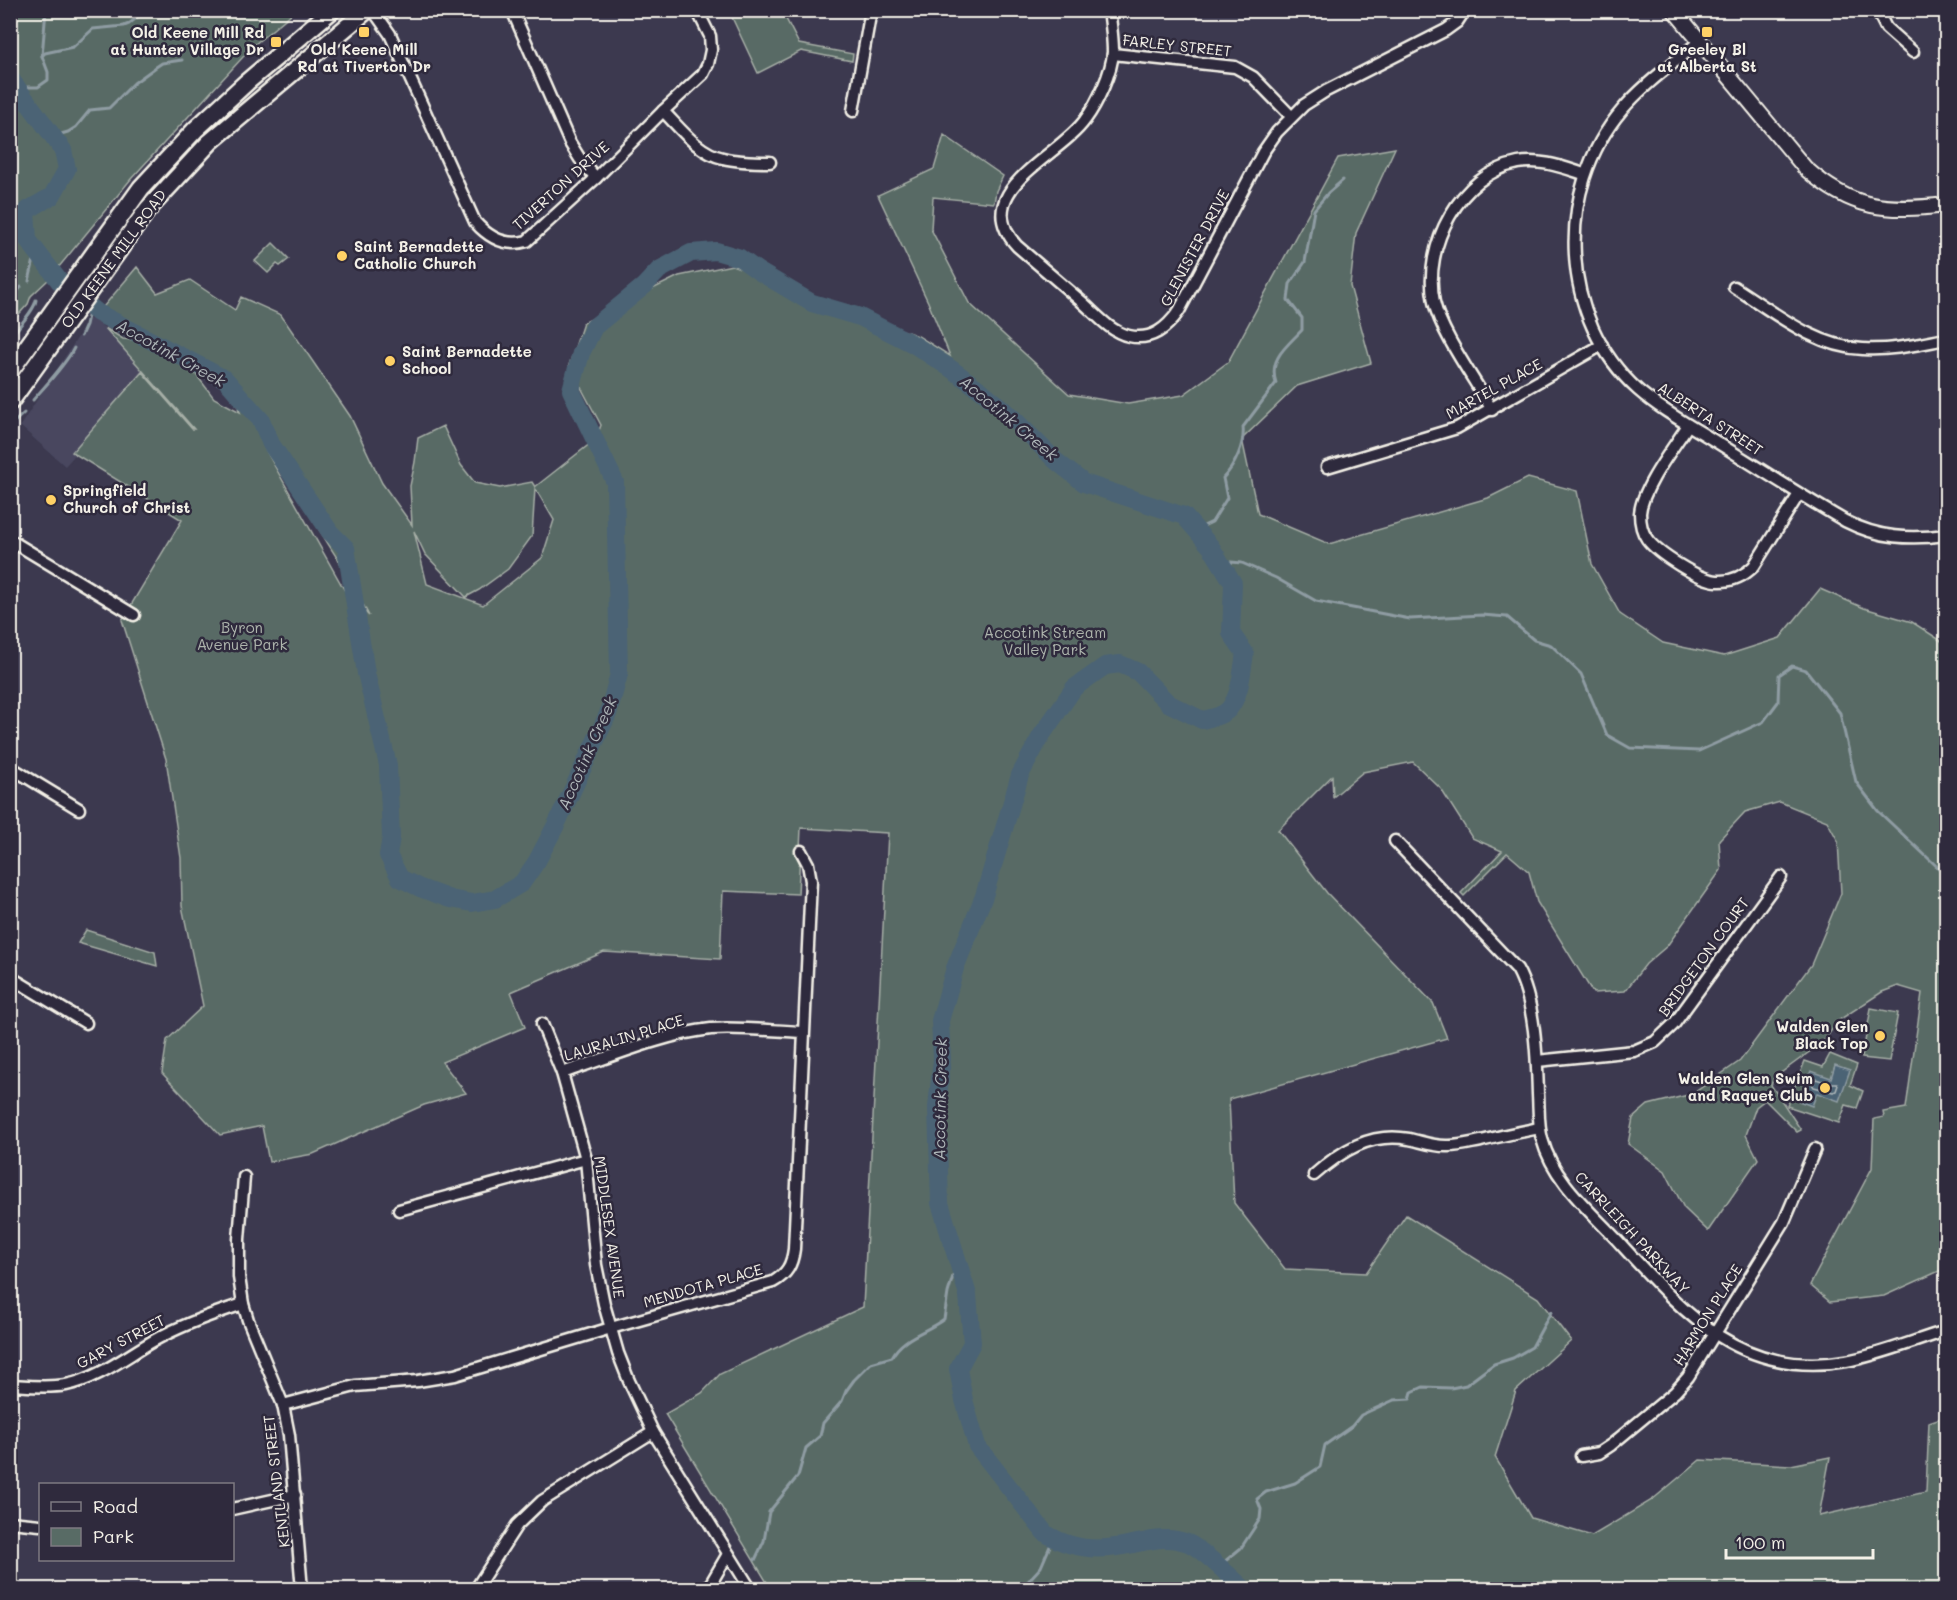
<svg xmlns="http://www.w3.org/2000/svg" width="1957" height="1600" viewBox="0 0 1957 1600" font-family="Mali,sans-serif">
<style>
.built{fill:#48475f}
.green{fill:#586b65;stroke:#a6aea6;stroke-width:1.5;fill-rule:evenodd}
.water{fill:#4b6375;stroke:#8f9ca3;stroke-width:1.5}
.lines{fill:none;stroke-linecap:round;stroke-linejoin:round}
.shore{stroke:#b0b8ba;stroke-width:1.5}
.stream{stroke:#8f9ca3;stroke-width:3}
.river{stroke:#4b6375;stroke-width:18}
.minor-casing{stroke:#f4f1e8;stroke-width:15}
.tertiary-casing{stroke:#f4f1e8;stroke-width:18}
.primary-casing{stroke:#f4f1e8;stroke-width:21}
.minor{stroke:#2f2a3d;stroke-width:10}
.tertiary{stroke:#2f2a3d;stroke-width:14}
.primary{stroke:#2f2a3d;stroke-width:16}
.poi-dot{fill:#ffd166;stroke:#2f2a3d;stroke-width:2}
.labels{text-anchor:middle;stroke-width:5;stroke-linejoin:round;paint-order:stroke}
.poi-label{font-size:15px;font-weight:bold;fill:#f4f1e8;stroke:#2f2a3d;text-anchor:end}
.street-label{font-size:15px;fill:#f4f1e8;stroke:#2f2a3d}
.park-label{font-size:15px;fill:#aeb5ad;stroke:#2f2a3d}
.water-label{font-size:16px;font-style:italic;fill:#b0b8ba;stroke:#2f2a3d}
</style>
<rect width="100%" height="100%" fill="#3c394f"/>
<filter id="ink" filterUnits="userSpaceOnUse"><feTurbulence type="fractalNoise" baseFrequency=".0167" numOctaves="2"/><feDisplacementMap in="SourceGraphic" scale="12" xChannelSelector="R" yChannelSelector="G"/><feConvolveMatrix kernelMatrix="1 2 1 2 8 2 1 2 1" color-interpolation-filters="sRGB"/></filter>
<g filter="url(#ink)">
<path class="built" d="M91,317L105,328L146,375L65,466L20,426Z"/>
<g class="green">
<path d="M11,10L292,11L291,14L254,45L131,179L49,279L31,296L28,304L11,323Z"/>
<path d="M729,11H782L799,44L853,54L852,61L801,51L758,73Z"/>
<path d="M944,135L1003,176L996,191L994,203L933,197L931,229L969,303L1069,394L1128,404L1183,395L1228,362L1338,158L1395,148L1356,233L1350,286L1371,363L1297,386L1242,439L1258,514L1329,544L1488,498L1528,478L1577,491L1592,564L1620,614L1663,643L1724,656L1780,638L1820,589L1864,608L1912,622L1946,644V1268L1884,1296L1830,1302L1810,1285L1872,1168L1874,1119L1884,1117L1883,1112L1906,1108L1922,993L1898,986L1882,992L1839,1020L1823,1042L1774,1078L1771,1085L1801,1130L1797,1132L1765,1100L1756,1107L1746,1135L1758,1159L1708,1231L1684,1208L1665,1171L1628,1144L1633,1118L1648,1105L1692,1094L1740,1061L1811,965L1841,893L1838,841L1827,821L1780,802L1745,812L1719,840L1721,870L1667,946L1646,964L1625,991L1593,993L1537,902L1529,872L1507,853L1464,896L1461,893L1502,851L1472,838L1441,789L1413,762L1363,772L1333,797L1332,776L1278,830L1327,893L1433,1003L1447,1038L1229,1099L1234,1203L1285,1269L1366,1273L1406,1215L1538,1298L1571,1341L1516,1391L1495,1457L1531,1518L1592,1536L1652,1500L1700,1460L1791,1465L1830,1457L1819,1516L1926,1492L1929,1422L1946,1416V1589H771L665,1414L702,1393L720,1374L863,1307L888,833L801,828L798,894L723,891L720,959L604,952L511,992L525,1027L442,1062L466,1093L424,1105L313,1154L269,1162L262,1126L220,1135L162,1073L167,1040L203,1006L182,906L181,858L166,759L122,620L182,520L72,452L142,372L192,429H194L105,328L123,339L146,341L98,313L137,267L157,293L190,280L235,310L241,297L281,315L350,416L382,483L412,525L410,486L415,462L418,438L443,426L461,465L475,483L500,488L532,482L535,487L596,439L601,425L569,365L583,323L679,276L732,265L918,336L950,356L928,302L878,195L934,169ZM178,351L225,379L240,412L214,398ZM265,449L275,460L351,580L369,616L345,591ZM535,488L554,520L542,558L483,605L427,584L414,531L425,554L466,597L479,590L508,569L532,536Z"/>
<path d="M273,243L289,259L280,266L277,264L268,273L255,261Z"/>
<path d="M86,930L155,952L157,966L78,943Z"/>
<path d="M1871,1008L1898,1013L1889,1061L1862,1058Z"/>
<path d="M1830,1054L1857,1065L1850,1085L1863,1091L1857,1108L1846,1105L1839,1123L1787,1106L1805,1061L1823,1067Z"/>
</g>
<path class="water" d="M1835,1065L1850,1070L1839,1101L1817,1093L1812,1106L1799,1101L1811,1071L1831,1078Z"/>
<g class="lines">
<path class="shore" d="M1816,1079L1828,1083H1837L1838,1085L1836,1091L1833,1092L1814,1087L1812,1084Z"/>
<g class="stream">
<path d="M42,56L45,53L73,47L93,29L124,26L129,24L141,14L157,10"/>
<path d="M18,87H38L48,80V72L42,56L46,10"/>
<path d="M54,136L68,132L76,127L90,110L109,108L134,83L156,67L162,63L182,60"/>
<path d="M29,281L36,251"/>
<path d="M10,301L21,287"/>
<path d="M81,336L86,325L90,307"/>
<path d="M10,338C17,328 35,310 36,300"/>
<path d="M33,400C45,386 66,364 74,348"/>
<path d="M10,426L24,413"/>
<path d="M1195,530L1212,522L1227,498L1223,478C1235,466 1245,444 1243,427L1276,383C1268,359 1287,346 1302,330V318L1288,300L1290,284L1305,262L1314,210L1328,193L1343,180"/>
<path d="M1220,561L1242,563L1276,578L1316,601L1410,619L1482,615L1507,617L1534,640L1551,645L1581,674L1607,735L1630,748L1699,751L1763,722L1778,702L1779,675L1792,666L1806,670L1840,713L1856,782L1878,811L1946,875"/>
<path d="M755,1560L764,1541L769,1512L798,1476L806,1448L820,1436L823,1423L842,1401L846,1391L854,1380L871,1363L892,1357C902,1337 927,1332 944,1319L948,1293L958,1259"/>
<path d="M1218,1567L1241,1548L1260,1519L1261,1509L1257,1499L1266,1492L1295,1483L1320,1467L1325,1445L1352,1426L1361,1415L1394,1400L1410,1399L1412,1392L1423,1387L1451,1388L1466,1385L1494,1364L1513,1358L1532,1347L1551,1312"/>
<path d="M1020,1590L1041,1567L1053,1539"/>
</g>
<path class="river" d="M10,78L63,150L67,169L52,196L26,211L28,240L60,282L98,313L225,379L261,420L271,444L330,532L346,548L366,673L388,765L391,837L388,855L400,878L420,888L450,899L472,903L495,899L522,883L537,861L557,823L608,714L619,674L615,482L571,390L581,353L594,327L644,286L659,270L691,253L716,251L740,258L758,271L812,303L860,317L913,344L950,368L983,392L1009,414L1056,461L1084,483L1184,516L1211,547L1233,583L1231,633L1245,653C1242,671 1241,694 1229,709C1223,716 1211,718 1202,720L1168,703L1138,672L1120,664L1105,666L1074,688L1041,736L1020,775L984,896L955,968L940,1021L942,1059L937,1108L940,1203L968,1295L972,1343L958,1369L964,1400L977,1446L1045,1533C1067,1547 1091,1551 1116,1547C1141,1544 1163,1533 1188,1543C1201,1548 1233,1579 1245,1590"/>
<g class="minor-casing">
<g id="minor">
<path d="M373,10L390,34L475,222C489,238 506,247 527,241L596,178L663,111L703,74L708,64L711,50L710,36L697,10"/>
<path d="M512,10L570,143L580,159L596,178"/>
<path d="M1109,10C1111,24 1113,38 1113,52C1112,72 1097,104 1085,120C1059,157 967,191 1017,246C1038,264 1060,283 1081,301C1095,313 1110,332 1129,336C1152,341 1167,328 1179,311L1263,152L1277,132L1304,105L1326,91L1446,30L1457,22L1465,10"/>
<path d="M1877,10L1886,28L1913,52"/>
<path d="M1700,41C1674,63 1644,84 1622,110C1554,190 1559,319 1638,390C1662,411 1691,426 1718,443C1760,469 1802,496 1845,521C1878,538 1910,540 1946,535"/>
<path d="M1113,54L1235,67L1253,77L1291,116"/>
<path d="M663,111C680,128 698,153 723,158C738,162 755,162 770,162"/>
<path d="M853,111L871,10"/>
<path d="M1734,287C1774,312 1815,347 1863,349C1891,351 1919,344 1946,339"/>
<path d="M1492,410C1475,380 1441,333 1434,302C1422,247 1460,174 1518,163C1541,159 1562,167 1584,174"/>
<path d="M1688,425C1674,447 1642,488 1640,513C1640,522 1642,532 1647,539C1657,553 1699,580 1717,581C1732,582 1744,576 1754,566L1799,494"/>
<path d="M1327,467L1457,428L1602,345"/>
<path d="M10,540L134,615"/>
<path d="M10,767L79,809"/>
<path d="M1395,841L1517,969C1535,1001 1537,1057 1538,1094C1539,1109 1538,1125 1542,1139C1553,1180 1589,1210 1617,1240C1682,1311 1739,1379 1846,1361C1880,1355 1913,1341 1946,1331"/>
<path d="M10,977L86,1023"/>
<path d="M542,1024L562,1073L586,1159L596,1265L604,1304L618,1353L629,1381L653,1432L751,1590"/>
<path d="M1537,1061L1634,1051L1655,1042L1674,1024L1781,877"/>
<path d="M562,1073C608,1058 663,1034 711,1029C742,1027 773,1031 803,1032"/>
<path d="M1314,1175C1341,1151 1370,1132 1409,1139C1423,1142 1434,1147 1449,1146C1460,1146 1470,1143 1481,1141C1500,1136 1520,1132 1539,1128"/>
<path d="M244,1177L239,1239V1277L243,1304L248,1320L283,1405L289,1435L302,1590"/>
<path d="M399,1210L586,1159"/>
<path d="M10,1385C29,1386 48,1388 66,1385C98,1379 125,1357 153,1341C181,1325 212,1314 243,1304"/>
<path d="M283,1405L355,1386L418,1381L455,1375L611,1328L773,1282C787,1274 792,1265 794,1249L811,881L808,864L801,851"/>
<path d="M1581,1456L1599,1453L1611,1445L1675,1392L1688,1377L1784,1222L1815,1149"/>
<path d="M232,1509L295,1495"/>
<path d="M10,1522L40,1525"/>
<path d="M475,1590L517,1525L542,1501L653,1432"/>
<path d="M707,1590L728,1554"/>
</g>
</g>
<g class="tertiary-casing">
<path id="tertiary" d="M1674,10L1805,168C1852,210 1887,212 1946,205"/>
</g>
<g class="primary-casing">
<g id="primary">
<path d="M10,371L141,188L196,129L247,82L332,10"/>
<path d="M10,402L148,209L210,142L367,10"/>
</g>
</g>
<use href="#minor" class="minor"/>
<use href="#tertiary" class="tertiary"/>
<use href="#primary" class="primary"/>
</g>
</g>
<g class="poi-dot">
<rect x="358" y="26" width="12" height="12" rx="3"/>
<rect x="1701" y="26" width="12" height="12" rx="3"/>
<rect x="270" y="36" width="12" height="12" rx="3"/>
<circle cx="342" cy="256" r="6"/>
<circle cx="390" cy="361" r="6"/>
<circle cx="51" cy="500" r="6"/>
<circle cx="1880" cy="1036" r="6"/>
<circle cx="1825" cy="1088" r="6"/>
</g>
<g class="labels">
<g class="poi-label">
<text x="264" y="38">Old Keene Mill Rd<tspan x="264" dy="17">at Hunter Village Dr</tspan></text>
<text x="364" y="55" text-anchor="middle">Old Keene Mill<tspan x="364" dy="17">Rd at Tiverton Dr</tspan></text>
<text x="1707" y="55" text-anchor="middle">Greeley Bl<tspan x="1707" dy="17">at Alberta St</tspan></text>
<text x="354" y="252" text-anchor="start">Saint Bernadette<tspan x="354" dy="17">Catholic Church</tspan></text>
<text x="402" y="357" text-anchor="start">Saint Bernadette<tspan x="402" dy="17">School</tspan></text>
<text x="63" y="496" text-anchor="start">Springfield<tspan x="63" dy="17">Church of Christ</tspan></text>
<text x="1868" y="1032">Walden Glen<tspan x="1868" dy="17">Black Top</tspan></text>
<text x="1813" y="1084">Walden Glen Swim<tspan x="1813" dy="17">and Raquet Club</tspan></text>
</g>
<g class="street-label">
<text transform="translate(1177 46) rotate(6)" y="5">FARLEY STREET</text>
<text transform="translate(561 186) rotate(-42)" y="5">TIVERTON DRIVE</text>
<text transform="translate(1195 248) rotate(-62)" y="5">GLENISTER DRIVE</text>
<text transform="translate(114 259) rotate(-54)" y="5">OLD KEENE MILL ROAD</text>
<text transform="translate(1494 389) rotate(-29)" y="5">MARTEL PLACE</text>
<text transform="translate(1710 419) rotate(33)" y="5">ALBERTA STREET</text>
<text transform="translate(1704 957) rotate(-54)" y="5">BRIDGETON COURT</text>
<text transform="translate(624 1038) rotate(-17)" y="5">LAURALIN PLACE</text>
<text transform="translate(609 1227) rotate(82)" y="5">MIDDLESEX AVENUE</text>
<text transform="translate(1632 1233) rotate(47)" y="5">CARRLEIGH PARKWAY</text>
<text transform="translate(703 1286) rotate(-16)" y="5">MENDOTA PLACE</text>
<text transform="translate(1708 1315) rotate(-58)" y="5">HARMON PLACE</text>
<text transform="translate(121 1342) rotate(-28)" y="5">GARY STREET</text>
<text transform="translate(277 1481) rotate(-97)" y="5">KENTLAND STREET</text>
</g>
<g class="park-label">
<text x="242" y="633">Byron<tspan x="242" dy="17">Avenue Park</tspan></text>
<text x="1045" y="638">Accotink Stream<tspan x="1045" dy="17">Valley Park</tspan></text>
</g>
<g class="water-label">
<text transform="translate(171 353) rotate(29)" y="6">Accotink Creek</text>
<text transform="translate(1009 418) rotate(40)" y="6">Accotink Creek</text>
<text transform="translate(587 753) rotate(-66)" y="6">Accotink Creek</text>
<text transform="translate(940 1099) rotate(-89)" y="6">Accotink Creek</text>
</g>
</g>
<rect width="1957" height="1600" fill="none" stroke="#2f2a3d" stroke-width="36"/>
<rect x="18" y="18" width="1921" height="1564" fill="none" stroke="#f4f1e8" stroke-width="2" filter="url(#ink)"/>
<rect x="39" y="1483" width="195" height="78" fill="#2f2a3d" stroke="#7e7a81" stroke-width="1.5"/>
<rect x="51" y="1502" width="30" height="9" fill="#2f2a3d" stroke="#7e7a81" stroke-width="1.5"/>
<text x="93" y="1513" font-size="18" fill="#f4f1e8">Road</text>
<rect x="51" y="1528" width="30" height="18" fill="#586b65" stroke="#7e7a81" stroke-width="1.5"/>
<text x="93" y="1543" font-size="18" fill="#f4f1e8">Park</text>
<path d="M1726 1549v9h147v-9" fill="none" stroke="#f4f1e8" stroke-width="3"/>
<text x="1735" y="1549" font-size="18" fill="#f4f1e8" stroke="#2f2a3d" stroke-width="4.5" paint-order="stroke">100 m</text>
</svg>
